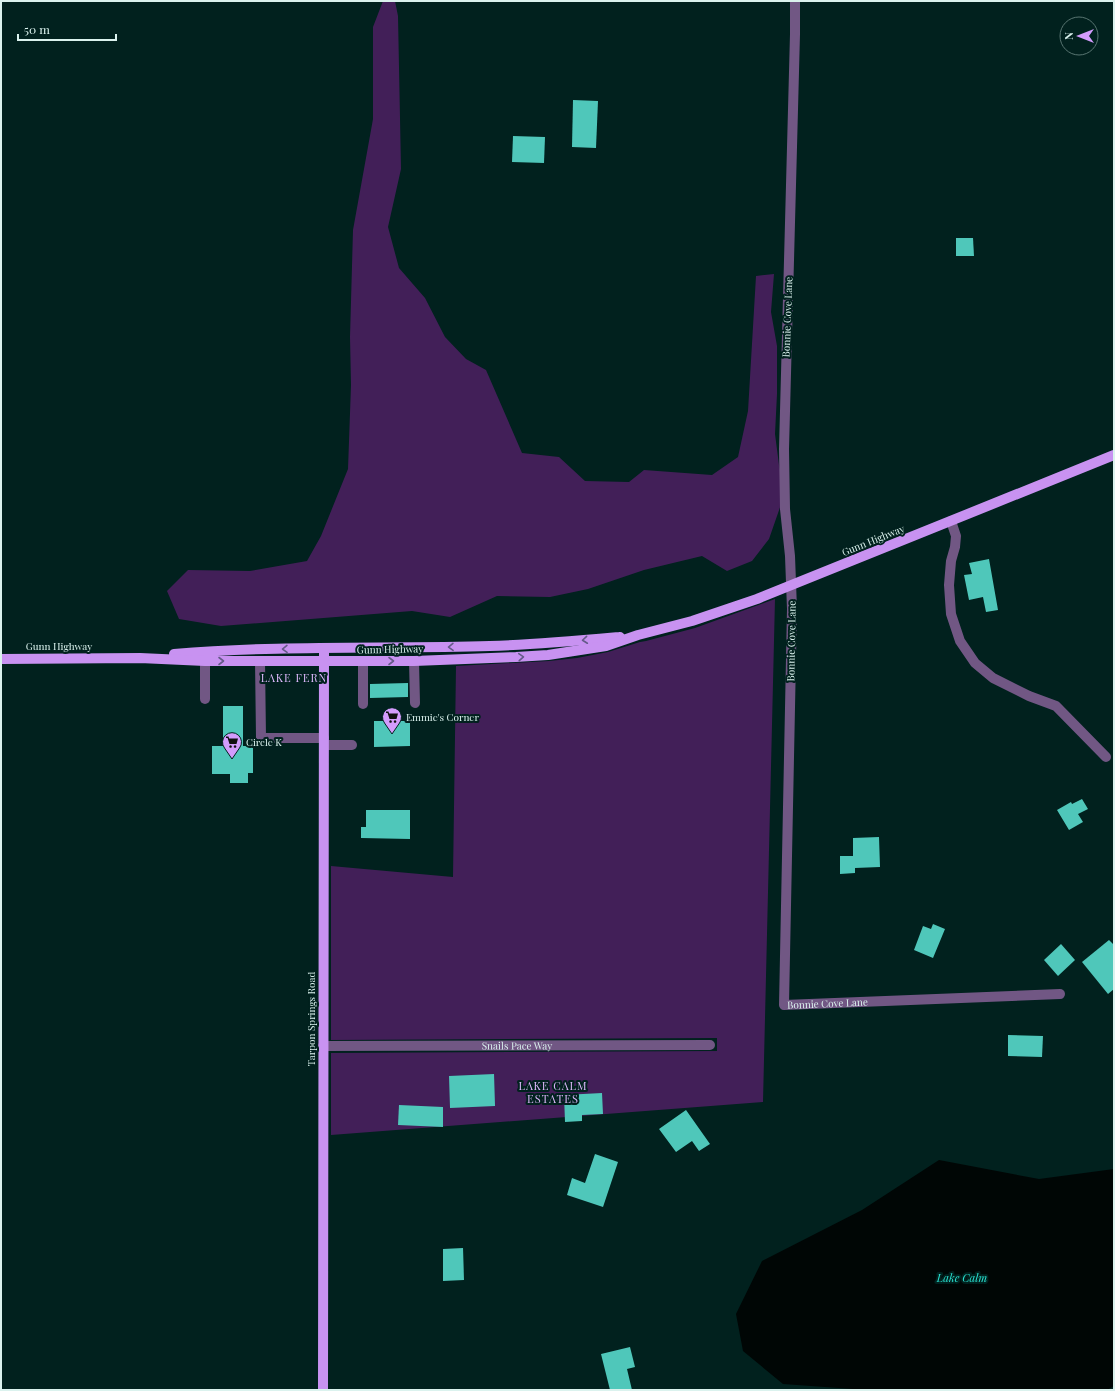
<svg xmlns="http://www.w3.org/2000/svg" width="1115" height="1391" viewBox="0 0 1115 1391" font-family="'Playfair Display',serif">
<style>
.green{fill:#421f58}
.water{fill:#000605}
.building{fill:#4fc7ba}
.lines{fill:none;stroke-linecap:round;stroke-linejoin:round}
.minor{stroke:#715784;stroke-width:10}
.major{stroke:#c892f1;stroke-width:10}
.oneway{stroke:#645a88}
.labels{text-anchor:middle;stroke-width:4;stroke-linejoin:round;paint-order:stroke}
.street-label{font-size:10px;fill:#dbf2ee;stroke:#01211e}
.poi-label{font-size:10px;fill:#dbf2ee;stroke:#01211e;text-anchor:start}
.neighbourhood-label{font-size:11px;letter-spacing:1px;fill:#dfbafd;stroke:#01211e}
.water-label{font-size:11px;font-style:italic;fill:#29e1d1;stroke:#01211e}
</style>
<rect width="100%" height="100%" fill="#01211e"/>
<g class="green">
<path d="M383,1H395L398,16L401,169L388,227L399,268L425,298L445,337L466,359L486,370L522,453L559,457L585,481L629,482L644,470L712,475L738,457L748,411L756,276L774,274L771,312L777,346V394L775,434L779,465L785,493L769,539L752,561L727,571L702,556L644,570L588,589L550,597L497,596L450,617L412,611L221,626L179,619L167,591L188,570L250,571L307,561L321,536L348,469L351,385L350,337L353,230L373,119V27Z"/>
<path d="M775,599L763,1102L331,1135V1053L717,1051V1038L331,1040V866L453,877L456,666L549,661L577,658L608,652L640,642L646,641L695,628Z"/>
</g>
<path class="water" d="M939,1160L1039,1179L1114,1169V1386L1107,1390H867L783,1384L743,1351L736,1314L762,1261L862,1210Z"/>
<g class="building">
<path d="M573,100L598,101L596,148L572,147Z"/>
<path d="M513,136L545,137L544,163L512,162Z"/>
<path d="M956,238H973L974,256H956Z"/>
<path d="M989,559L998,610L986,612L983,597L969,600L964,575L972,574L969,563Z"/>
<path d="M408,683V697L370,698V684Z"/>
<path d="M223,706H243V746H253V773H248V783H230V774H212V746H223Z"/>
<path d="M374,721H410V746L374,747Z"/>
<path d="M1082,799L1088,809L1078,814L1083,822L1069,830L1057,810L1071,802L1072,804Z"/>
<path d="M366,810H410V839L361,838V827H366Z"/>
<path d="M879,837L880,867L855,868V873L840,874V856H853V838Z"/>
<path d="M933,924L945,929L933,958L914,950L923,926L931,929Z"/>
<path d="M1109,940L1114,945V989L1108,994L1082,962Z"/>
<path d="M1061,944L1075,960L1058,976L1044,960Z"/>
<path d="M1008,1035L1043,1036L1042,1057L1008,1056Z"/>
<path d="M494,1074L495,1106L450,1108L449,1076Z"/>
<path d="M602,1093L603,1114L582,1115V1121L565,1122L564,1095Z"/>
<path d="M399,1105L443,1107V1127L398,1125Z"/>
<path d="M686,1110L710,1144L699,1151L692,1141L676,1152L659,1129Z"/>
<path d="M595,1154L618,1162L603,1207L567,1195L572,1178L585,1183Z"/>
<path d="M463,1248L464,1280L443,1281V1249Z"/>
<path d="M630,1347L635,1367L627,1369L632,1390H610L601,1354Z"/>
</g>
<g class="lines">
<g class="minor">
<path id="s1" d="M795,1V34L784,449L785,509L790,556L792,609L784,1005L1060,994"/>
<path d="M951,521L956,536L955,547L951,561L949,585L951,614L960,641L975,663L993,678L1029,696L1056,706L1106,757"/>
<path d="M205,661V699"/>
<path d="M260,661L261,738H324"/>
<path d="M363,661V704"/>
<path d="M414,661L415,703"/>
<path d="M324,745H352"/>
<path id="s2" d="M323,1046L710,1045"/>
</g>
<g class="major">
<path d="M174,654C279,645 385,649 490,646C533,645 576,641 620,637"/>
<path d="M1,659L140,658L205,661H414L516,657L548,655L606,646L638,635L692,621L757,599L1114,455"/>
<path d="M323,1390L324,648"/>
</g>
</g>
<defs><path id="oneway-chevron" d="M-2-3.5L2.5 0L-2 3.5" fill="none" stroke-width="1.6" stroke-linecap="round" stroke-linejoin="round"/></defs>
<g class="oneway">
<use href="#oneway-chevron" transform="translate(585 640) rotate(174)"/>
<use href="#oneway-chevron" transform="translate(451 647) rotate(179)"/>
<use href="#oneway-chevron" transform="translate(285 649) rotate(179)"/>
<use href="#oneway-chevron" transform="translate(521 657) rotate(-4)"/>
<use href="#oneway-chevron" transform="translate(221 661)"/>
<use href="#oneway-chevron" transform="translate(391 661)"/>
</g>
<defs>
<g id="supermarket-pin" transform="scale(1)"><path d="M0 17L-7.5 6A9.5 9.5 0 1 1 7.5 6Z" fill="#d39cfc" stroke="#01211e"/><path d="M-6-5.5h2.5l.6 2H6L4.5 2H-2.5L-4.4-4H-6ZM-1.5 3.2a1.3 1.3 0 1 0 .1 0ZM3 3.2a1.3 1.3 0 1 0 .1 0Z" fill="#111"/></g>
</defs>
<g fill-rule="evenodd">
<use href="#supermarket-pin" x="392" y="717"/>
<use href="#supermarket-pin" x="232" y="742"/>
</g>
<g class="labels">
<g class="street-label">
<text transform="translate(787 317) rotate(-88)" y="4">Bonnie Cove Lane</text>
<text transform="translate(873 540) rotate(-22)" y="4">Gunn Highway</text>
<text transform="translate(791 641) rotate(-89)" y="4">Bonnie Cove Lane</text>
<text x="59" y="650">Gunn Highway</text>
<text transform="translate(390 649) rotate(-1)" y="4">Gunn Highway</text>
<text dy="4" stroke="none"><textPath href="#s1" startOffset="1048">Bonnie Cove Lane</textPath></text>
<text transform="translate(311 1019) rotate(-90)" y="4">Tarpon Springs Road</text>
<text dy="4" stroke="none"><textPath href="#s2" startOffset="194">Snails Pace Way</textPath></text>
</g>
<g class="poi-label">
<text x="406" y="721">Emmie's Corner</text>
<text x="246" y="746">Circle K</text>
</g>
<g class="neighbourhood-label">
<text x="294" y="682">LAKE FERN</text>
<text x="553" y="1090">LAKE CALM<tspan x="553" dy="13">ESTATES</tspan></text>
</g>
<g class="water-label">
<text x="962" y="1282">Lake Calm</text>
</g>
</g>
<rect width="1115" height="1391" fill="none" stroke="#dbf2ee" stroke-width="4"/>
<g transform="translate(1079 36) rotate(270)"><circle r="19" fill="#01211e" stroke="#587571"/>
<path d="M0-3L7 15L0 10L-7 15Z" fill="#d39cfc"/>
<text y="-6" font-size="11" font-weight="bold" text-anchor="middle" fill="#dbf2ee">N</text>
</g>
<path d="M18 34v6h98v-6" fill="none" stroke="#dbf2ee" stroke-width="2"/>
<text x="24" y="34" font-size="12" fill="#dbf2ee" stroke="#01211e" stroke-width="3" paint-order="stroke">50 m</text>
</svg>
